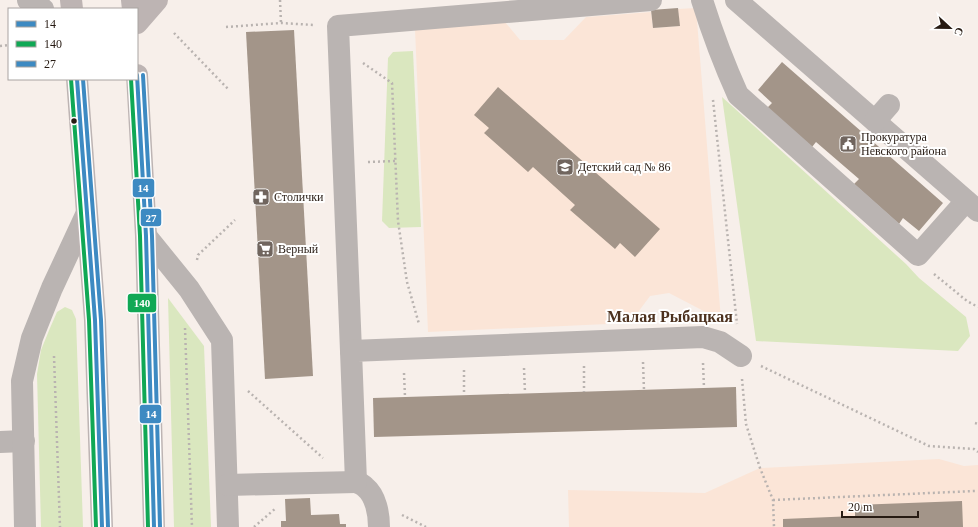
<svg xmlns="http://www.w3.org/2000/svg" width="978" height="527" viewBox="0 0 978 527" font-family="Georgia,serif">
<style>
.built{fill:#fbe5d7}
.green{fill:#dae7bf}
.building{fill:#a39589}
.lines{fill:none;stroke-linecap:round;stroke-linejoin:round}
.path{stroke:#b9b3b0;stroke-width:2.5;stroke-dasharray:2 3;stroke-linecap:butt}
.minor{stroke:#bab4b2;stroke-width:22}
.major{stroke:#bdb4b3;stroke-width:22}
.bus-1-casing{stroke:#fff;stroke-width:7}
.bus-2-casing{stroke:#fff;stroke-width:7}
.bus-3-casing{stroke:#fff;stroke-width:7}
.bus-1{stroke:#3d8ac2;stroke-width:4}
.bus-2{stroke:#10a855;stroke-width:4}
.bus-3{stroke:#3d8ac2;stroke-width:4}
.bus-dot{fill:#271b13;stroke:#fff;stroke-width:1.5}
.labels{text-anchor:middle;stroke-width:4;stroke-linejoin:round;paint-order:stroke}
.poi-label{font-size:12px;fill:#271b13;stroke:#fff;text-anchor:start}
.district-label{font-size:16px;font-weight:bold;fill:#4d321f;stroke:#fff}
.line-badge{stroke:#fff;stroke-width:1.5}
.badge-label{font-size:11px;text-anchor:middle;font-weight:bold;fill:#fff}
</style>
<rect width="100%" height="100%" fill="#f7efea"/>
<g class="built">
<path d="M696,8L721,320L669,293L650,296L630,323L428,332L415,29L505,22L520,40H564L586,17L651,12L653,28L679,26L678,9Z"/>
<path d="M939,459L964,466L978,465V527H569L568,490L705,493L760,468Z"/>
</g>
<g class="green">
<path d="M413,51L421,227L389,228L382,221L388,58L393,52Z"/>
<path d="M722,97L906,264L919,278L966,317L970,336L958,351L756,341Z"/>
<path d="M168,298L204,346L211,527H174Z"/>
<path d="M65,307L72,310L76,319L83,527H41L37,374L41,350L50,328L57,312Z"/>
</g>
<g class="building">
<path d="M678,8L680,26L653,28L651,10Z"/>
<path d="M294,30L313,376L265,379L246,32Z"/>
<path d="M782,62L943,203L919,231L903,218L899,224L854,184L859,179L816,142L812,147L767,108L772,103L758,90Z"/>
<path d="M498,87L660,229L635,257L620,243L615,249L570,210L575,205L533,167L528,172L484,133L489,128L474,115Z"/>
<path d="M736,387L737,427L374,437L373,398Z"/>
<path d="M310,498L311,515L339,514L340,524H346V527H281V521H286L285,499Z"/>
<path d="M962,501L963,527H783V519L855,516V505Z"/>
</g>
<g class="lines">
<g class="path">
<path d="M280,0L281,23"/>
<path d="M226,27L281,23L314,25"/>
<path d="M174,33L229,90"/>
<path d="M0,46L9,45"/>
<path d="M363,63L392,83L398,221L407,282L419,324"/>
<path d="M713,100L737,324"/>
<path d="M368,162L395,161"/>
<path d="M197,260L198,255L235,220"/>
<path d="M934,274L967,301L978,307"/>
<path d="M185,328L192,527"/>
<path d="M54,356L60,527"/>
<path d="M643,362L644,390"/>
<path d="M703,363L704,388"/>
<path d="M584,366V392"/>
<path d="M761,366L929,446L974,449L978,452"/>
<path d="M524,368L525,393"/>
<path d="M464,370V395"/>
<path d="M404,373L405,397"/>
<path d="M742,379L746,424L760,468L773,500L774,527"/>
<path d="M248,391L323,458"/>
<path d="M975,423L978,424"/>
<path d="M773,500L975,491"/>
<path d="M402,515L426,527"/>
<path d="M254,527L276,508"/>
</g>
<g class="minor">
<path d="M28,0L43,9"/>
<path d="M702,0C712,32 724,64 738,95L918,255L966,201"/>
<path d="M736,0L978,211"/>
<path d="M875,121L889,105"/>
<path d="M146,236L189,289L222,340L228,527"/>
<path d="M351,351L338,26L651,0"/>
<path d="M0,442L24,441"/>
<path d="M356,482C359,483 363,485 365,487C376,496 379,514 379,527"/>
<path d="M227,485L356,482L351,351L703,337L720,342L741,356"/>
<path d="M25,527L22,381L32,338L52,288L86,215"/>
</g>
<g class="major">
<path d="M71,0L72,9"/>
<path d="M132,0L133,9"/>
<path d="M137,23L157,0"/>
<path d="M137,75L146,236L154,527"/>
<path d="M77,79L95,320L102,527"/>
</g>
<g class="bus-1-casing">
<g id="bus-1">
<path d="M137,75L146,236L154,527"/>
<path d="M77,79L95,320L102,527"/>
</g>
</g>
<g class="bus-2-casing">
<g id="bus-2">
<path d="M71,79L89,320L96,527"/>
<path d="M131,79L140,236L148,527"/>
</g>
</g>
<g class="bus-3-casing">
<g id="bus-3">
<path d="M143,75L152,236L160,527"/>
<path d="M83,79L101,320L108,527"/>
</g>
</g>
<use href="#bus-1" class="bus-1"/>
<use href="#bus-2" class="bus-2"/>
<use href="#bus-3" class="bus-3"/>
</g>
<defs>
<g id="civic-square" transform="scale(0.9)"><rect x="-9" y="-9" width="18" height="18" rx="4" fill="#70655e" stroke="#fff"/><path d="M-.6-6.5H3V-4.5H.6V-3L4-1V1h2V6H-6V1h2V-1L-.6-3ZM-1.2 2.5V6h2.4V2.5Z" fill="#fff"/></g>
<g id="school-square" transform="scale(0.9)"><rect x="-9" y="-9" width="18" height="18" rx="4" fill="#70655e" stroke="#fff"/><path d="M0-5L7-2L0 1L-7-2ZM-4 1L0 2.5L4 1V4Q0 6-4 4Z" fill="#fff"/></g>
<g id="pharmacy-square" transform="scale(0.9)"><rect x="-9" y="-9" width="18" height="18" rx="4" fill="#70655e" stroke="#fff"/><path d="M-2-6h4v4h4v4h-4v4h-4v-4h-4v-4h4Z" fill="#fff"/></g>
<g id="supermarket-square" transform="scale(0.9)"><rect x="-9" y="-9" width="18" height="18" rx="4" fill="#70655e" stroke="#fff"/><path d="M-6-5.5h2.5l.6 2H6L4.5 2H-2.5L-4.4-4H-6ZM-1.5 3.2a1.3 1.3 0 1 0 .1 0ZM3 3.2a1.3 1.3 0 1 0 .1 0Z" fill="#fff"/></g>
</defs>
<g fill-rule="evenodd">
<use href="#civic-square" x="848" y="144"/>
<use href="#school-square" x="565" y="167"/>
<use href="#pharmacy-square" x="261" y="197"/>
<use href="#supermarket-square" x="265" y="249"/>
</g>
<circle class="bus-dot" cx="74" cy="121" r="3.5"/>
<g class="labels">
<g class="poi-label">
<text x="861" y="141">Прокуратура<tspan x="861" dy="14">Невского района</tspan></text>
<text x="578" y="171">Детский сад № 86</text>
<text x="274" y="201">Столички</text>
<text x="278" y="253">Верный</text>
</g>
<g class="district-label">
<text x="670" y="322">Малая Рыбацкая</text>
</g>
</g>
<g class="line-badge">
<rect x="132" y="178" width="23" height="20" rx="4" fill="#3d8ac2"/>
<rect x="140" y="208" width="22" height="19" rx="4" fill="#3d8ac2"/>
<rect x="127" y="293" width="30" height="20" rx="4" fill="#10a855"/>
<rect x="139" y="404" width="23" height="20" rx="4" fill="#3d8ac2"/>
</g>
<g class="badge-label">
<text x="143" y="192">14</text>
<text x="151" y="222">27</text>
<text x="142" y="307">140</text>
<text x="151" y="418">14</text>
</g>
<rect x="8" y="8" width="130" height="72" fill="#ffffff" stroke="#a9a4a1"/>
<rect x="16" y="21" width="20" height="6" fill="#3d8ac2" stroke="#a9a4a1"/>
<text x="44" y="28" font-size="12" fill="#271b13">14</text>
<rect x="16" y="41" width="20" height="6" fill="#10a855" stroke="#a9a4a1"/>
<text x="44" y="48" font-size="12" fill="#271b13">140</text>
<rect x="16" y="61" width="20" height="6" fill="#3d8ac2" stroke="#a9a4a1"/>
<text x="44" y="68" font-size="12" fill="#271b13">27</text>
<g transform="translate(950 28) rotate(112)" stroke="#ffffff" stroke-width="3" paint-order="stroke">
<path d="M0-3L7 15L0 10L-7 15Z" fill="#271b13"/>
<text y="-6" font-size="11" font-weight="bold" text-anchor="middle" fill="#271b13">С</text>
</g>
<path d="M842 511v6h76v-6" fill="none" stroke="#271b13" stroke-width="2"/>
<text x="848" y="511" font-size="12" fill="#271b13" stroke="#ffffff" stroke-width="3" paint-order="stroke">20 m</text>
</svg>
